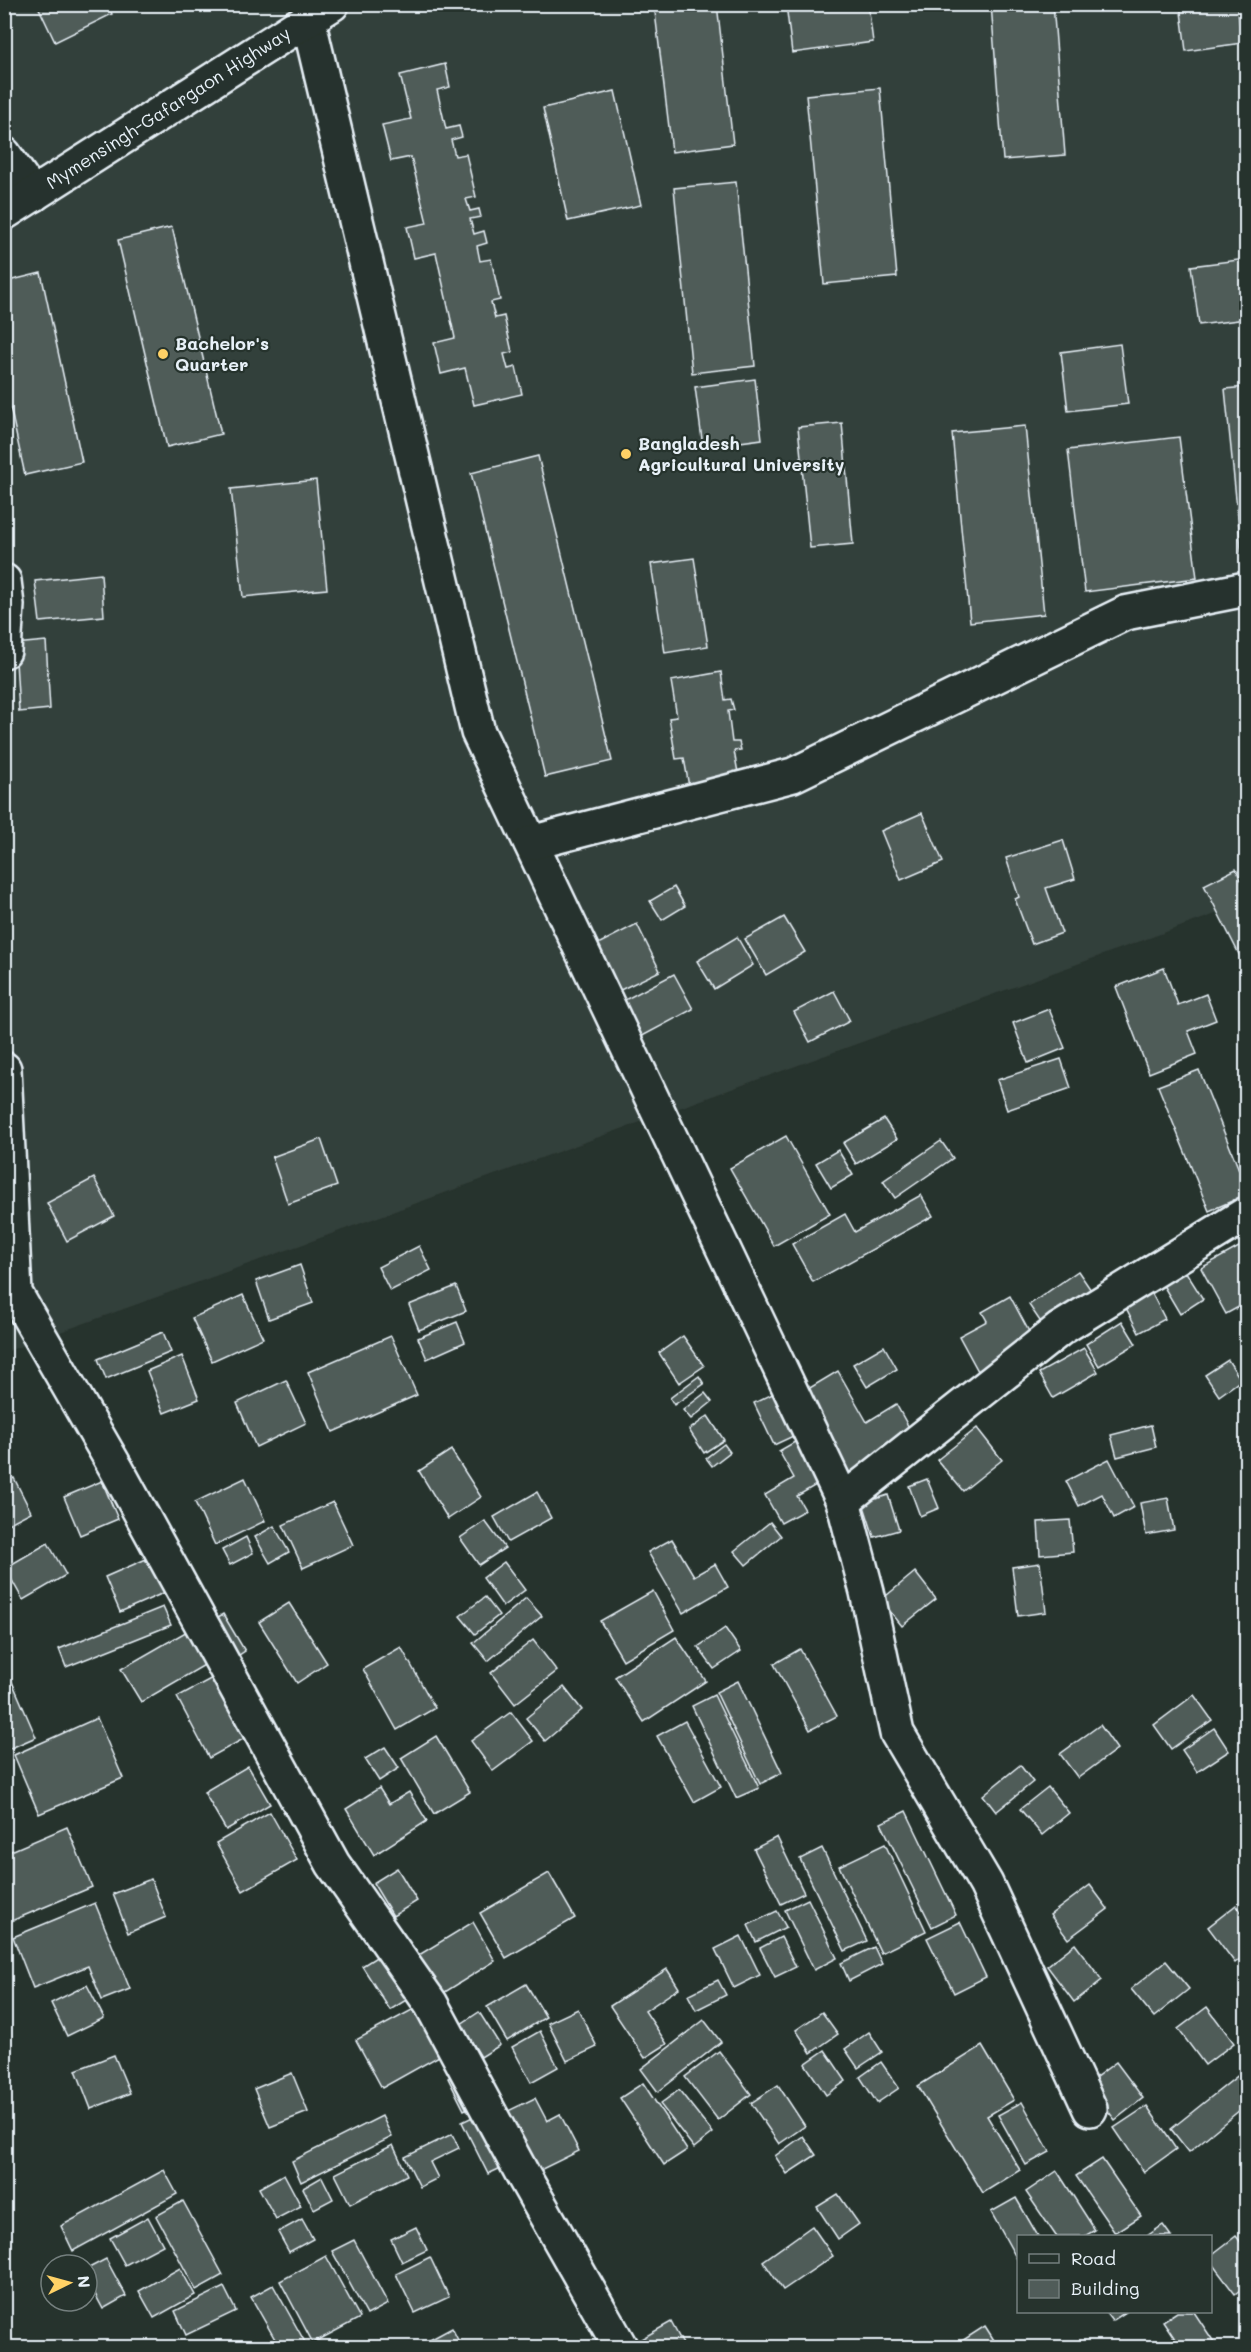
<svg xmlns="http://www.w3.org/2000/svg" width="1251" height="2352" viewBox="0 0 1251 2352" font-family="Mali,sans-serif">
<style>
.built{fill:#333f3a}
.building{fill:#505c59;stroke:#e8f1f8;stroke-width:1.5}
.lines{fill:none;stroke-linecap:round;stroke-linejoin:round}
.minor-casing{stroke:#e8f1f8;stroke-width:38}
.major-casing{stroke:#e8f1f8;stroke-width:38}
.minor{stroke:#26332d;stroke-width:33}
.major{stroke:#26332d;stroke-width:33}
.poi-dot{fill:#ffd166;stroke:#26332d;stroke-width:2}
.labels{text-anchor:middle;stroke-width:4.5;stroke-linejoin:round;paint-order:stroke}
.street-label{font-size:18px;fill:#e8f1f8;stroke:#26332d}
.poi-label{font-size:18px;font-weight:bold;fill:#e8f1f8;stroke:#26332d;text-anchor:start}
</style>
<rect width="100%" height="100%" fill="#26332d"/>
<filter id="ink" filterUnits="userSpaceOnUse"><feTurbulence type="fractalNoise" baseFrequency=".0167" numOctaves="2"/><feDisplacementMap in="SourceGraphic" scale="12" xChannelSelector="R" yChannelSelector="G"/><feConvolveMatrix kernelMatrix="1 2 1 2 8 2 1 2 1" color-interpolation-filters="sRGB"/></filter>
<g filter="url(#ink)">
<path class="built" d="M5,5H1246V903L5,1352Z"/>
<g class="building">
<path d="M37,4H107L112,14L55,42Z"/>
<path d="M654,4H717L733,144L672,152Z"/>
<path d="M786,4H868L873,42L792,53Z"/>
<path d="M991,4H1053L1065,155L1003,160Z"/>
<path d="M1180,4H1237L1242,43L1186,51Z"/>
<path d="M445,64L450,87L437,90L446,129L459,126L462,137L451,140L455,156L466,154L476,197L466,199L470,211L479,209L481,217L470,219L474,234L484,231L487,243L477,246L480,261L491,259L500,300L491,302L495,318L504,316L512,352L504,354L508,369L516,367L522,394L474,405L465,368L441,374L434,343L455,338L436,253L414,258L407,227L427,223L411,157L391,161L382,125L411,119L400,75Z"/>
<path d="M880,88L897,277L824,284L806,95Z"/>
<path d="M615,91L641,205L568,221L543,108Z"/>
<path d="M736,182L755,366L692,373L674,188Z"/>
<path d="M172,227L221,434L167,447L118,240Z"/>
<path d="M1246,259V319L1199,325L1191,266Z"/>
<path d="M41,273L82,462L25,475L4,379V282Z"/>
<path d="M1120,344L1128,404L1068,411L1061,352Z"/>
<path d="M755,379L762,439L703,447L695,387Z"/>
<path d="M1246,387V578H1244L1225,389Z"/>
<path d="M842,423L853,544L810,548L798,427Z"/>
<path d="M1025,426L1044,614L970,622L952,433Z"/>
<path d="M1179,437L1197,578L1085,592L1068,450Z"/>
<path d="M538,456L612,761L545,777L471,473Z"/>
<path d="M316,480L327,589L243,597L231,489Z"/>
<path d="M694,558L708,646L665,653L651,564Z"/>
<path d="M101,574L104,616L40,622L35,581Z"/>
<path d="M46,641L50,709L19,712L15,644Z"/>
<path d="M721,672L725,700L731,699L734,710L728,711L732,742H739L741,750L734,751L741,789L691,798L684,758L676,759L669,718L677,717L671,681Z"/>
<path d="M922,813L943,862L901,880L881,831Z"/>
<path d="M1063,840L1075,879L1046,888L1062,933L1032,944L1015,899L1019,897L1006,858Z"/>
<path d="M1236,869L1246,890L1245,966L1204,885Z"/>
<path d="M674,887L685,906L662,920L650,901Z"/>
<path d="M784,917L805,952L766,975L745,939Z"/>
<path d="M637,924L660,971L610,995L588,949Z"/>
<path d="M737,937L753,965L714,989L697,961Z"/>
<path d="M1164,968L1178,1005L1206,994L1216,1020L1188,1031L1197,1054L1149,1073L1116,987Z"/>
<path d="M674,974L693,1009L635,1040L617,1004Z"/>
<path d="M834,991L850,1021L810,1042L794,1012Z"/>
<path d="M1049,1009L1065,1048L1028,1063L1013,1023Z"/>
<path d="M1061,1059L1071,1088L1007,1110L997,1080Z"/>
<path d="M1199,1070L1246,1187V1195L1209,1211L1158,1086Z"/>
<path d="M884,1119L897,1139L856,1164L843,1143Z"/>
<path d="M1246,1133V1156L1242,1134Z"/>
<path d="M786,1136L830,1214L774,1246L730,1168Z"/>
<path d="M321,1139L337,1186L288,1204L272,1157Z"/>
<path d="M941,1141L953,1158L895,1198L883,1181Z"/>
<path d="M838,1150L853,1175L831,1188L816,1163Z"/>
<path d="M94,1178L114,1216L67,1241L47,1203Z"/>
<path d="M921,1195L933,1216L813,1282L792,1244L845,1214L855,1232Z"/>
<path d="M1246,1243V1303L1226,1314L1201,1268Z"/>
<path d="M419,1246L431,1270L390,1291L378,1267Z"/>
<path d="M1179,1261L1203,1299L1180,1314L1157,1275Z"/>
<path d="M300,1265L313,1303L269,1319L256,1281Z"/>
<path d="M1078,1271L1093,1293L1044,1327L1029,1305Z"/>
<path d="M456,1286L466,1311L419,1330L409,1305Z"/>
<path d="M1149,1288L1165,1319L1139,1333L1123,1302Z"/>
<path d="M243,1295L263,1338L212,1361L192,1318Z"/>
<path d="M1010,1296L1034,1341L978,1371L959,1336L987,1321L982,1312Z"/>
<path d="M1122,1321L1136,1344L1099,1366L1086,1344Z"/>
<path d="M457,1322L465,1342L427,1359L418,1338Z"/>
<path d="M163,1332L171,1352L106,1379L98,1359Z"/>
<path d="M391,1336L417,1395L333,1432L308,1372Z"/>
<path d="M683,1336L704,1366L679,1383L659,1353Z"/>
<path d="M884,1346L897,1369L867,1387L853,1364Z"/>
<path d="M1084,1348L1098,1372L1053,1398L1039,1373Z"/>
<path d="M182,1356L199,1399L164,1413L147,1371Z"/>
<path d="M1228,1360L1241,1380L1219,1396L1205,1375Z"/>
<path d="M838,1371L867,1422L896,1404L913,1435L845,1475L798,1395Z"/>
<path d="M699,1376L704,1384L674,1405L670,1398Z"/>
<path d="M286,1380L306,1423L256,1447L237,1403Z"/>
<path d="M781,1390L802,1432L774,1445L754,1403Z"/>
<path d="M705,1393L712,1402L691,1419L683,1410Z"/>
<path d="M708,1416L724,1440L704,1453L689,1430Z"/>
<path d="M1151,1425L1156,1447L1117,1457L1111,1435Z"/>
<path d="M977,1428L1002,1460L963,1491L937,1460Z"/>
<path d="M800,1439L823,1481L797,1496L805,1510L781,1523L765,1495L794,1478L779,1451Z"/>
<path d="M724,1444L730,1452L712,1466L706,1458Z"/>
<path d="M451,1450L481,1497L448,1519L419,1471Z"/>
<path d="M1109,1459L1134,1507L1114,1518L1102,1494L1079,1506L1066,1481Z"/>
<path d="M14,1478L31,1512L4,1526V1482Z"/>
<path d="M245,1478L265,1521L215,1545L195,1502Z"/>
<path d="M927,1479L939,1508L920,1516L909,1486Z"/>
<path d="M102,1481L118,1519L80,1535L64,1497Z"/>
<path d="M537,1492L551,1518L508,1542L494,1517Z"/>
<path d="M888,1495L899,1530L874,1537L863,1503Z"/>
<path d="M1168,1498L1174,1530L1146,1535L1140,1503Z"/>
<path d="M333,1502L353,1545L303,1568L283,1525Z"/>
<path d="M1070,1520L1073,1552L1040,1555L1038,1522Z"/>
<path d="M485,1521L505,1548L479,1565L460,1538Z"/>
<path d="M770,1522L781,1536L746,1565L734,1551Z"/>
<path d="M274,1526L289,1552L270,1563L255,1537Z"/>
<path d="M246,1537L253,1553L230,1565L222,1550Z"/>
<path d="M672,1539L694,1576L715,1564L728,1587L683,1613L648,1552Z"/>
<path d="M48,1543L66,1575L23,1600L5,1568Z"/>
<path d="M153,1556L168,1591L120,1612L105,1577Z"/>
<path d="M504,1562L525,1590L503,1606L483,1578Z"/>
<path d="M1040,1563L1046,1612L1018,1616L1012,1567Z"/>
<path d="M915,1572L936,1599L902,1626L881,1600Z"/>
<path d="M653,1591L674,1630L623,1660L600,1621Z"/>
<path d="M485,1597L499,1615L475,1634L460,1616Z"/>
<path d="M526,1598L542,1616L488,1661L473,1643Z"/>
<path d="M289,1603L327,1663L297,1683L259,1622Z"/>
<path d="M163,1607L171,1625L66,1667L59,1649Z"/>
<path d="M223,1614L245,1651L224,1665L201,1627Z"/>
<path d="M725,1628L741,1651L714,1669L698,1647Z"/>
<path d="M189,1630L208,1663L141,1702L121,1669Z"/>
<path d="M676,1637L706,1681L644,1722L615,1677Z"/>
<path d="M533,1640L557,1671L515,1704L491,1673Z"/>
<path d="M401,1647L435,1708L397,1730L363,1669Z"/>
<path d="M800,1649L837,1716L810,1730L774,1664Z"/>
<path d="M216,1676L247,1737L209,1758L177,1697Z"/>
<path d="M10,1677L36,1737L4,1751V1680Z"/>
<path d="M738,1681L782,1773L760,1784L716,1692Z"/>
<path d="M564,1687L582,1710L545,1741L526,1718Z"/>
<path d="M714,1695L759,1788L736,1798L692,1706Z"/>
<path d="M1194,1695L1212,1720L1171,1749L1154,1725Z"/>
<path d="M511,1712L533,1741L493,1771L471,1741Z"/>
<path d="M97,1718L123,1778L39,1814L14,1755Z"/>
<path d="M685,1721L721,1787L694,1802L657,1736Z"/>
<path d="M1100,1725L1117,1749L1078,1778L1060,1754Z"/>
<path d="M1214,1728L1229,1751L1197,1772L1182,1750Z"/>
<path d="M436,1736L470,1792L434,1814L401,1758Z"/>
<path d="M385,1747L399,1768L379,1781L365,1759Z"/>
<path d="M1020,1765L1033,1782L996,1812L983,1795Z"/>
<path d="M248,1766L270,1804L226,1830L204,1792Z"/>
<path d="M1048,1787L1069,1813L1042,1835L1020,1809Z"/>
<path d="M379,1788L389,1804L409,1792L427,1821L374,1855L346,1809Z"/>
<path d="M906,1811L956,1915L932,1927L881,1823Z"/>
<path d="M270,1812L297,1860L243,1891L216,1843Z"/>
<path d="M67,1827L92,1887L9,1922L4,1911V1854Z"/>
<path d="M777,1837L804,1893L781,1904L754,1849Z"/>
<path d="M885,1844L926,1931L881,1953L839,1866Z"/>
<path d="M822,1848L867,1941L845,1951L800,1859Z"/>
<path d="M397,1868L417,1901L393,1916L373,1883Z"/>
<path d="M549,1873L575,1918L506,1958L480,1913Z"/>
<path d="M151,1879L166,1917L128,1933L113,1894Z"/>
<path d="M1090,1885L1108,1909L1068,1939L1050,1915Z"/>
<path d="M808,1899L837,1958L814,1970L785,1910Z"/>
<path d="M95,1903L130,1989L102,2000L88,1966L33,1988L13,1937Z"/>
<path d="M1236,1905L1246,1918V1954L1235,1963L1208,1927Z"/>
<path d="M777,1911L786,1927L756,1942L748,1925Z"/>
<path d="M473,1922L495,1961L437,1997L414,1958Z"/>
<path d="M960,1922L986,1977L954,1993L927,1938Z"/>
<path d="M741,1936L760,1975L734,1988L715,1949Z"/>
<path d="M781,1937L796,1967L775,1977L760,1948Z"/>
<path d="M1075,1944L1102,1980L1074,2002L1047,1966Z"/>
<path d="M874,1947L882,1964L849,1981L841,1963Z"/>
<path d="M389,1949L416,1994L390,2010L362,1966Z"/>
<path d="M1166,1961L1189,1989L1154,2017L1131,1989Z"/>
<path d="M667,1969L679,1988L645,2011L667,2044L645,2058L610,2006Z"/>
<path d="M718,1980L726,1995L696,2010L688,1995Z"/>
<path d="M526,1984L546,2017L507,2041L487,2007Z"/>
<path d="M87,1985L104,2018L67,2036L51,2003Z"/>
<path d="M425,2003L450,2050L382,2088L356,2040Z"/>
<path d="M1207,2007L1234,2043L1205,2065L1178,2029Z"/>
<path d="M578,2009L597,2047L567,2061L548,2023Z"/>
<path d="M479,2012L500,2045L481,2057L461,2024Z"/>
<path d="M822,2012L838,2034L811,2053L796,2030Z"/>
<path d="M704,2020L721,2042L658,2092L641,2069Z"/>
<path d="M540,2031L558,2067L531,2082L512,2047Z"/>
<path d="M869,2032L882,2052L858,2068L845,2049Z"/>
<path d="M982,2046L1014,2100L987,2116L1020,2170L983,2193L918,2086Z"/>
<path d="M825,2050L846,2081L826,2095L805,2064Z"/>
<path d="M719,2051L751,2094L718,2120L685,2077Z"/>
<path d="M114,2055L130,2093L91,2109L76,2070Z"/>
<path d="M881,2062L899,2088L877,2103L860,2077Z"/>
<path d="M1116,2062L1143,2098L1115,2120L1087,2084Z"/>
<path d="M469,2068L484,2100L464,2110L448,2078Z"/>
<path d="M1245,2070L1246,2072V2105L1189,2152L1171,2129Z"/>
<path d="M292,2073L308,2112L270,2127L254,2089Z"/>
<path d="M643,2083L687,2150L664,2165L620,2098Z"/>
<path d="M778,2085L805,2126L779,2144L751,2103Z"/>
<path d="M679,2090L713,2133L694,2148L660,2104Z"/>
<path d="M535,2098L547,2121L560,2114L579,2151L530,2175L500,2115Z"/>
<path d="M1022,2102L1050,2152L1026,2165L998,2115Z"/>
<path d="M1147,2106L1176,2149L1144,2172L1114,2128Z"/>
<path d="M487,2110L512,2163L488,2174L462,2122Z"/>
<path d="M1246,2115V2133L1238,2122Z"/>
<path d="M382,2116L392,2137L301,2182L292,2161Z"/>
<path d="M452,2134L459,2148L430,2162L438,2178L420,2187L405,2157Z"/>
<path d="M803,2136L816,2155L787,2174L775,2156Z"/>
<path d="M393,2145L407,2175L350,2204L335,2174Z"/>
<path d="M1102,2159L1141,2216L1115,2233L1076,2176Z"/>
<path d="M164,2170L177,2194L73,2251L61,2226Z"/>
<path d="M1057,2171L1095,2230L1085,2236H1056L1026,2192Z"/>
<path d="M284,2174L301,2206L276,2219L259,2188Z"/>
<path d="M322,2177L333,2199L314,2209L303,2188Z"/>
<path d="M838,2194L859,2224L838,2239L817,2207Z"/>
<path d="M1016,2198L1038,2236H1018V2261L991,2212Z"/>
<path d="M183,2201L223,2275L196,2290L156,2216Z"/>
<path d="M148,2217L163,2245L125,2265L110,2238Z"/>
<path d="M302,2219L313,2239L289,2252L278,2232Z"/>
<path d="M1163,2225L1171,2236H1147Z"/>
<path d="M812,2226L833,2256L783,2290L763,2261Z"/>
<path d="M416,2227L427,2250L402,2262L391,2239Z"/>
<path d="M1236,2236L1246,2249V2285L1235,2294L1210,2261V2256Z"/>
<path d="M354,2240L388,2304L367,2315L332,2251Z"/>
<path d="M326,2256L360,2318L313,2343L280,2281Z"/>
<path d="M430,2257L449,2297L415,2313L396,2274Z"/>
<path d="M106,2259L126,2296L103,2309L87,2279V2269Z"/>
<path d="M180,2268L195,2295L154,2318L139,2291Z"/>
<path d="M273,2285L306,2344L300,2348H280L251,2297Z"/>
<path d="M224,2287L236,2311L186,2335L175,2311Z"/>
<path d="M1105,2312H1126L1112,2321Z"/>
<path d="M1177,2312H1194L1218,2348H1181L1163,2321Z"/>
<path d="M671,2322L685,2348H634L632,2344Z"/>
<path d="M985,2326L999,2348H955L954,2346Z"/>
<path d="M452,2328L462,2348H415Z"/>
</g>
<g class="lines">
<g class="minor-casing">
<g id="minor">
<path d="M308,19L478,732L843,1501L867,1592L897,1733L986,1884L1090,2109"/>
<path d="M4,154L33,195"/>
<path d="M4,581L7,605L4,651"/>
<path d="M531,843L793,775L1125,613L1246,589"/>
<path d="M4,1069L15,1293L116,1468L333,1864L431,2004L523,2175L621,2348"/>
<path d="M843,1501L1060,1329L1246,1214"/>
</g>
</g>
<g class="major-casing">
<g id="major">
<path id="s1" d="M4,213L332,4"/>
</g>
</g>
<use href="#minor" class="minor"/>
<use href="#major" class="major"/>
</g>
</g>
<g class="poi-dot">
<circle cx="163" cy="354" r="6"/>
<circle cx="626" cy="454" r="6"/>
</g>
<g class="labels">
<g class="street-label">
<text dy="6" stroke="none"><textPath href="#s1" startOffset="195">Mymensingh-Gafargaon Highway</textPath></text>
</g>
<g class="poi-label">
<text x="175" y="350">Bachelor's<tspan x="175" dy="21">Quarter</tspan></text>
<text x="638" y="450">Bangladesh<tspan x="638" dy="21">Agricultural University</tspan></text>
</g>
</g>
<rect width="1251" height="2352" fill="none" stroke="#26332d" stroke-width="24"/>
<rect x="12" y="12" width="1227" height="2328" fill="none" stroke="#e8f1f8" stroke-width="2" filter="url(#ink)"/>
<rect x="1017" y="2235" width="195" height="78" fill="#26332d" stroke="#747f7e" stroke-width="1.5"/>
<rect x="1029" y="2254" width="30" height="9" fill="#26332d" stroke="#747f7e" stroke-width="1.5"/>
<text x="1071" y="2265" font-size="18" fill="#e8f1f8">Road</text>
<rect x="1029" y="2280" width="30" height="18" fill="#505c59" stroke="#747f7e" stroke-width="1.5"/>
<text x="1071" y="2295" font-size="18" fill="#e8f1f8">Building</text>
<g transform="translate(69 2283) rotate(85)"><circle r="28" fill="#26332d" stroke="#747f7e" stroke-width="1.5"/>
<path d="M0-4.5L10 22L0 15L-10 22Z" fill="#ffd166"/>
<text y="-9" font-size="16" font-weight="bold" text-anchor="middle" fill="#e8f1f8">N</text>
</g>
</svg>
